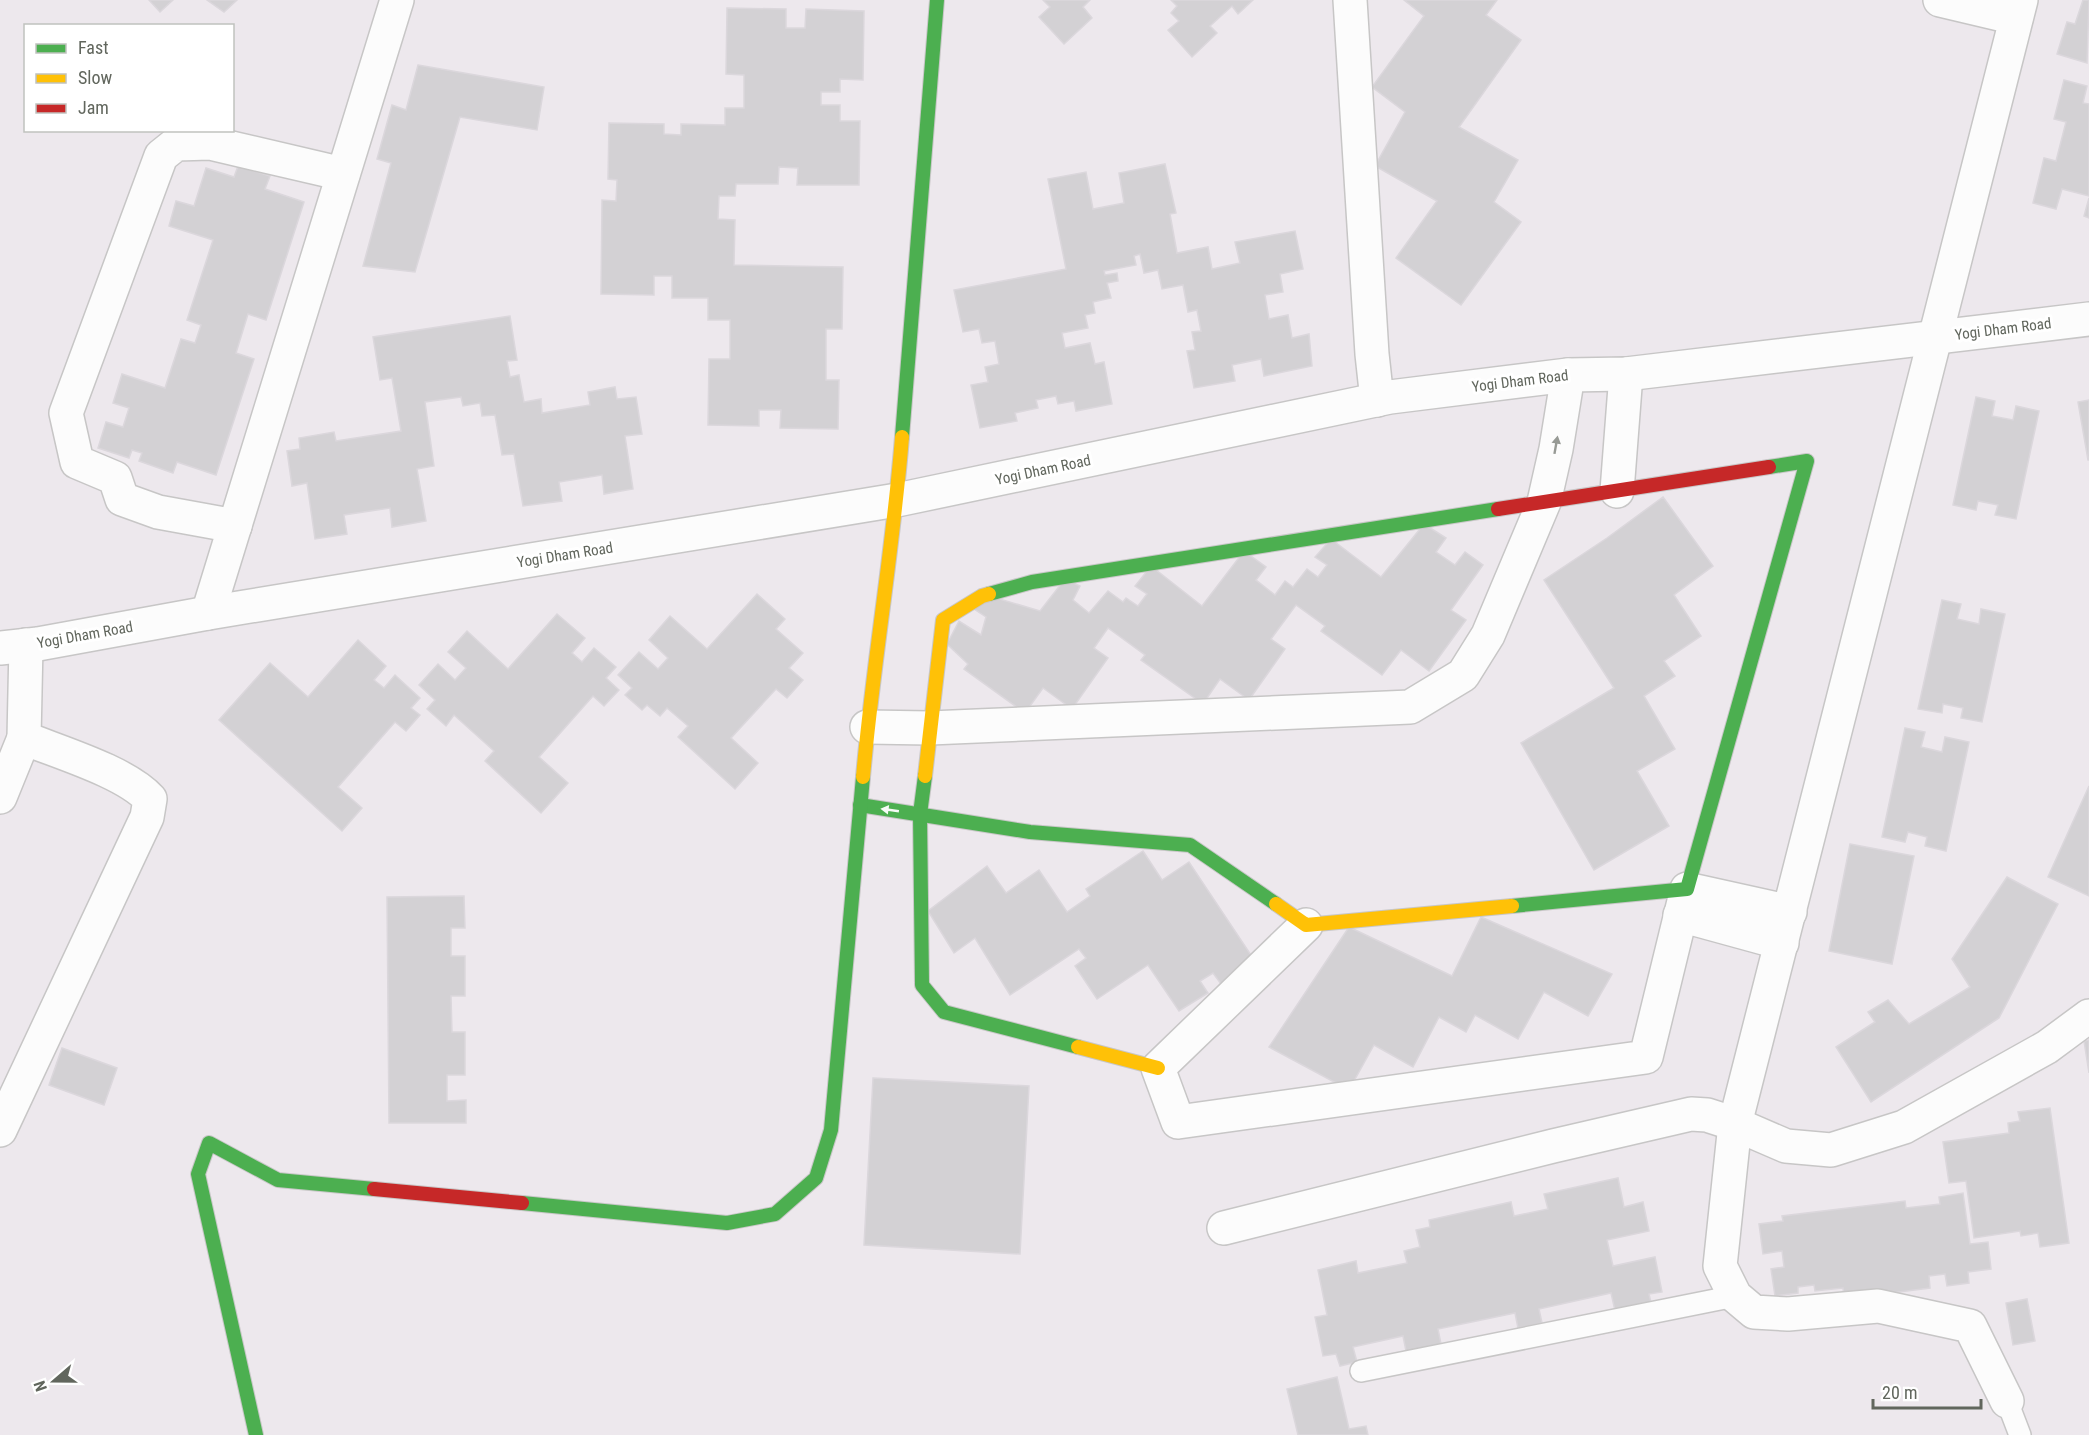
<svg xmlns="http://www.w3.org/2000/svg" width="2089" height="1435" viewBox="0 0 2089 1435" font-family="'Roboto Condensed',sans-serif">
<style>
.building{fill:#d3d1d4;stroke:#dbd7dc;stroke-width:1.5}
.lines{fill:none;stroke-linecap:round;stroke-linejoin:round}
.lane-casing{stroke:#c7c6c6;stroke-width:24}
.street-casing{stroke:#c7c6c6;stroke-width:36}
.fast-casing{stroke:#c8c7c7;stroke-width:16}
.slow-casing{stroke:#c8c7c7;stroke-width:16}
.jam-casing{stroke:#c8c7c7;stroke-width:16}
.lane{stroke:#fcfcfc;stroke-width:21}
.street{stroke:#fcfcfc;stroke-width:33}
.fast{stroke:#4caf50;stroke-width:14}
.slow{stroke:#ffc107;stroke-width:14}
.jam{stroke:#c62828;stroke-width:14}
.oneway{fill:#979a95}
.oneway2{fill:#f6fbf6}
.labels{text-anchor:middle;stroke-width:6;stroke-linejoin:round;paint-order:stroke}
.street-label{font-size:15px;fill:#61665d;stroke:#fff}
</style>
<rect width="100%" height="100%" fill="#ede8ed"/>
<g class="building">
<path d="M149,0H173L160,12Z"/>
<path d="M207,0H237L224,12Z"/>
<path d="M1043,0H1090L1083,7L1092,18L1064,44L1039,17L1050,7Z"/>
<path d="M1171,0H1253L1238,14L1232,6L1210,26L1217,33L1192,57L1168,30L1179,21L1171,13L1177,6Z"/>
<path d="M1404,0H1497L1486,15L1521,40L1459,127L1518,160L1494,202L1521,222L1461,305L1396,258L1437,201L1375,166L1405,112L1372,87L1424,16Z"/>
<path d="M2083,0H2089L2087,63L2057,54L2067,22L2075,24Z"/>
<path d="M727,8L786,9V28H805L806,9L864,11L863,80L840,79V92H821V105H840V121H860L859,185H797L798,168L779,167L778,184H736L735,196H719L718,219L735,220L734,265L843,267L842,329H826V380H839L838,429L780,428L781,410H759V426L708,425L709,359H730V320H708V298H672V276H654V295L601,294L602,200L616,201L617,180L608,179L609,123L664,124V134L681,135V124L725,125V108H744V75L726,74Z"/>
<path d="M418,65L544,87L537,130L460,117L415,272L363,266L391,163L377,159L392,105L406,110Z"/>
<path d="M2064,80L2087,86L2083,103L2089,104V196L2062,189L2056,209L2033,203L2044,158L2056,161L2066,122L2054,119Z"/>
<path d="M1165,164L1176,213L1170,214L1177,253L1208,247L1212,269L1240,263L1235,242L1295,231L1303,269L1280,274L1283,292L1265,295L1269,319L1288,315L1292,338L1309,334L1312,366L1264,376L1261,359L1232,365L1235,381L1194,388L1187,351L1195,350L1192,332L1201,331L1197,310L1188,312L1183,285L1162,289L1158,270L1144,273L1140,254L1134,256L1136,265L1104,271L1105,275L1117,273L1118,281L1107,283L1111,298L1093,302L1095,313L1085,315L1088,328L1062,333L1065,348L1090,343L1095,364L1104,362L1112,404L1076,411L1074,401L1058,404L1056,396L1036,400L1038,408L1015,413L1017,421L980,428L971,385L988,382L985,367L999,364L995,341L982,343L979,329L963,332L954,290L1066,269L1048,179L1086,172L1093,209L1124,203L1119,173Z"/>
<path d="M238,166L270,176L265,189L304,202L266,320L248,314L236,353L254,359L216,475L177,462L173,473L139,461L142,453L132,450L129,458L98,448L106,422L123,427L129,408L113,403L122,374L165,388L181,339L195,343L201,325L187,320L213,240L169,226L176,201L194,206L206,168L234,177Z"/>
<path d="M2089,198V218L2084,216Z"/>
<path d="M510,316L517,360L507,361L510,377L519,375L524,402L541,399L542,413L590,405L588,392L615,387L617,399L636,397L642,434L625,436L633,489L604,494L602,475L559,482L562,501L523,506L514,454L502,455L495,415L482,416L480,403L463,406L461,397L425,402L434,466L417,469L426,521L392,527L390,508L344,515L347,534L315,539L307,483L292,486L287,451L300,449L299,438L334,432L336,441L401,431L392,378L380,380L373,337Z"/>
<path d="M1976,397L1995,401L1992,416L2013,420L2016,406L2039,411L2016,519L1995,515L1998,505L1978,501L1976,510L1953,505Z"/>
<path d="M2089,400V460H2088L2078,402Z"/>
<path d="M1663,497L1713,566L1674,595L1701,636L1664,661L1675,676L1644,696L1675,749L1637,771L1669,826L1594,870L1521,743L1614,688L1544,580L1607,538Z"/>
<path d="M1424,524L1446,538L1436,552L1455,565L1465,552L1483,565L1451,610L1466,620L1429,671L1401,650L1382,675L1321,631L1325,626L1296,605L1271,639L1285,649L1249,700L1220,679L1203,704L1141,660L1145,655L1108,628L1094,648L1108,658L1072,709L1043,688L1025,713L964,669L968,664L947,644L959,621L981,635L986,617L974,609L993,597L1040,611L1065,579L1080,586L1073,600L1089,613L1108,591L1123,602L1126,598L1138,606L1147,594L1135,586L1151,566L1202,606L1244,551L1266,567L1256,580L1275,595L1285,581L1293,587L1307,569L1318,577L1327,565L1315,557L1331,539L1381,577Z"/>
<path d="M757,594L785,619L776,629L803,653L789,668L803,680L787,698L776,689L731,738L758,763L735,789L678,737L688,726L667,708L660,716L647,705L642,710L625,695L632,688L618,675L639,652L658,669L668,658L649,640L670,616L707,649Z"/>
<path d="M1942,600L1961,604L1957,619L1979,624L1981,609L2005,614L1982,722L1961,718L1963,708L1943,704L1942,713L1918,709Z"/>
<path d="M557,614L585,638L572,653L582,662L594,648L616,667L606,678L619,690L604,706L593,696L539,757L568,783L541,813L485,761L494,751L454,715L446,726L427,709L435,700L419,685L438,664L455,680L466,668L448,652L467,631L508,669Z"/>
<path d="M358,640L386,666L374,680L384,688L395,675L420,698L411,708L420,715L406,731L395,722L338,787L362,808L342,831L219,720L270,663L308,697Z"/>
<path d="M1905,728L1925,732L1921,747L1942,752L1945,737L1969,742L1946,851L1925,846L1927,837L1908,832L1905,842L1882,837Z"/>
<path d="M2089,786V896L2048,877Z"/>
<path d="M1850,844L1914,856L1892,964L1829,951Z"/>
<path d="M1143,851L1162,880L1189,862L1255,961L1221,984L1213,973L1200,981L1208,993L1179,1011L1148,965L1097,999L1075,966L1086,958L1079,949L1010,995L975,938L954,953L928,911L987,866L1006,893L1039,870L1067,912L1090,896L1086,889Z"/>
<path d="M2007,877L2058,904L1999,1018L1871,1102L1836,1047L1875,1022L1868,1012L1888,1000L1909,1024L1970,987L1952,959Z"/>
<path d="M464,896L465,928H451V956H465V996H451L452,1032H465V1075H447V1101L466,1100V1123H389L387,897Z"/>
<path d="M1481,917L1612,974L1588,1016L1544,992L1518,1039L1475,1015L1466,1032L1439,1017L1413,1067L1374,1045L1349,1090L1269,1047L1349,927L1452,976Z"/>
<path d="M2089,1040V1073L2084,1041Z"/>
<path d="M62,1048L117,1068L104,1105L49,1085Z"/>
<path d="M873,1078L1029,1086L1020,1254L864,1245Z"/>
<path d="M2050,1108L2069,1243L2040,1247L2038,1233L2021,1236L2020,1231L1974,1238L1966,1181L1949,1183L1943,1142L2009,1133L2008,1123L2020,1121L2018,1112Z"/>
<path d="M1618,1178L1624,1207L1643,1202L1649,1231L1607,1240L1613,1266L1655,1257L1662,1292L1649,1294L1652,1307L1616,1315L1611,1293L1539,1309L1542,1323L1518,1328L1515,1313L1438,1329L1441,1344L1406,1351L1403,1336L1353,1347L1357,1362L1340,1366L1336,1354L1323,1356L1315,1317L1327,1315L1318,1270L1356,1261L1358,1273L1407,1263L1404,1251L1420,1247L1416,1230L1430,1227L1429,1220L1511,1202L1514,1216L1548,1209L1544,1194Z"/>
<path d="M1963,1193L1970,1244L1988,1242L1991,1269L1968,1272L1969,1283L1947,1286L1945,1274L1929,1276L1930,1288L1844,1299L1843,1288L1815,1291L1814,1285L1798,1287V1293L1775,1296L1771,1269L1784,1267L1782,1251L1763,1254L1759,1224L1783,1221L1782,1216L1905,1201L1906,1208L1940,1204L1939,1197Z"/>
<path d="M2027,1299L2035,1341L2013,1345L2006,1303Z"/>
<path d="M1337,1377L1349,1429L1366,1426L1368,1435H1298L1287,1389Z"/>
</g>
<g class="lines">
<g class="lane-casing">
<g id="lane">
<path d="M1361,1371L1735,1296"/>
<path d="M2007,1401L2020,1435"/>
</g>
</g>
<g class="street-casing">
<g id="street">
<path d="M1350,0L1372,354L1377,400"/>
<path d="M1940,0L2016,18"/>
<path d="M1617,491L1626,374"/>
<path d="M235,526L158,512L122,499L115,478L77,462L66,413L161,156L176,144L210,143L343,174"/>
<path d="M208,613L397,0"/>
<path d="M0,648L38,644L208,613L897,500L1390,397L1568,375L1626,374L2089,319"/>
<path d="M867,727L930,728L1410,707L1463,675L1488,635L1544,502L1556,449L1568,375"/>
<path d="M0,797L24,738"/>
<path d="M1680,915L1782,943"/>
<path d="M1306,925L1158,1068L1178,1122L1646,1057L1687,889L1790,912"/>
<path d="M0,1130L147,817L150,799C126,772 58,752 24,738L26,645"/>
<path d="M1224,1228L1553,1146L1691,1114L1707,1115L1735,1124L1786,1146L1831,1150L1904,1127L2047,1047L2089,1016"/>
<path d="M2007,1401L1970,1326L1878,1306L1788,1314L1754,1312L1735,1296L1720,1266L1735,1124L2021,0"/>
</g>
</g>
<g class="fast-casing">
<g id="fast">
<path d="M902,437L937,0"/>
<path d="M989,594L1032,582L1498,509"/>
<path d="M925,776L920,814L922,985L944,1012L1078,1047"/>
<path d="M860,805L1030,832L1190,845L1276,904"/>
<path d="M1512,906L1687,889L1807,461L1769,467"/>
<path d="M522,1203L727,1223L775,1214L816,1178L831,1130L863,777"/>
<path d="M256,1435L198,1174L209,1143L278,1180L374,1189"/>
</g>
</g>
<g class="slow-casing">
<g id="slow">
<path d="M925,776L943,620L982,596L989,594"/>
<path d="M863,777C873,663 893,551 902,437"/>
<path d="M1276,904L1306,925L1512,906"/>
<path d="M1078,1047L1158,1068"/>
</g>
</g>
<g class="jam-casing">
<g id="jam">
<path d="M1498,509L1769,467"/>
<path d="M374,1189L522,1203"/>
</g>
</g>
<use href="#lane" class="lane"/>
<use href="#street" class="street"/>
<use href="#fast" class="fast"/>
<use href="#slow" class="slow"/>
<use href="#jam" class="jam"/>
</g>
<defs><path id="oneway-solid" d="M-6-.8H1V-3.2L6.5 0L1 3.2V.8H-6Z" transform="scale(1.5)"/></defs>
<use class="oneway" href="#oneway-solid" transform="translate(1556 445) rotate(-80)"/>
<use class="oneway2" href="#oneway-solid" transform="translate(890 810) rotate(-172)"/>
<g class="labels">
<g class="street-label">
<text transform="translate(2003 329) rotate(-7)" y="5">Yogi Dham Road</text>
<text transform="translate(1520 381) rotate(-7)" y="5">Yogi Dham Road</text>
<text transform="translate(1043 470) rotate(-12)" y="5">Yogi Dham Road</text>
<text transform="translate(565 555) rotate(-9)" y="5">Yogi Dham Road</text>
<text transform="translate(85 635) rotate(-10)" y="5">Yogi Dham Road</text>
</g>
</g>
<rect x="24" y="24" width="210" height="108" fill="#ffffff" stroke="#c0c2be" stroke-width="1.5"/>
<rect x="36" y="44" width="30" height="9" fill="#4caf50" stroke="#c0c2be" stroke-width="1.5"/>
<text x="78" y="54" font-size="18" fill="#61665d">Fast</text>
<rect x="36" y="74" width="30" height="9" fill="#ffc107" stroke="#c0c2be" stroke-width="1.5"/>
<text x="78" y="84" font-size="18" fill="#61665d">Slow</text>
<rect x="36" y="104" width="30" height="9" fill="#c62828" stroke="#c0c2be" stroke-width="1.5"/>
<text x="78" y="114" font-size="18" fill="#61665d">Jam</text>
<g transform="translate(54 1381) rotate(250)" stroke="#ffffff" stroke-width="4.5" paint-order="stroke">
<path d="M0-4.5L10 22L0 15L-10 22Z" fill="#61665d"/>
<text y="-9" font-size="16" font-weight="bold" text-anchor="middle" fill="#61665d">N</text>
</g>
<path d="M1873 1399v9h108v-9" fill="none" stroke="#61665d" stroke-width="3"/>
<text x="1882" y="1399" font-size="18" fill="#61665d" stroke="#ffffff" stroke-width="4.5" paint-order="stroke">20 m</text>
</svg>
